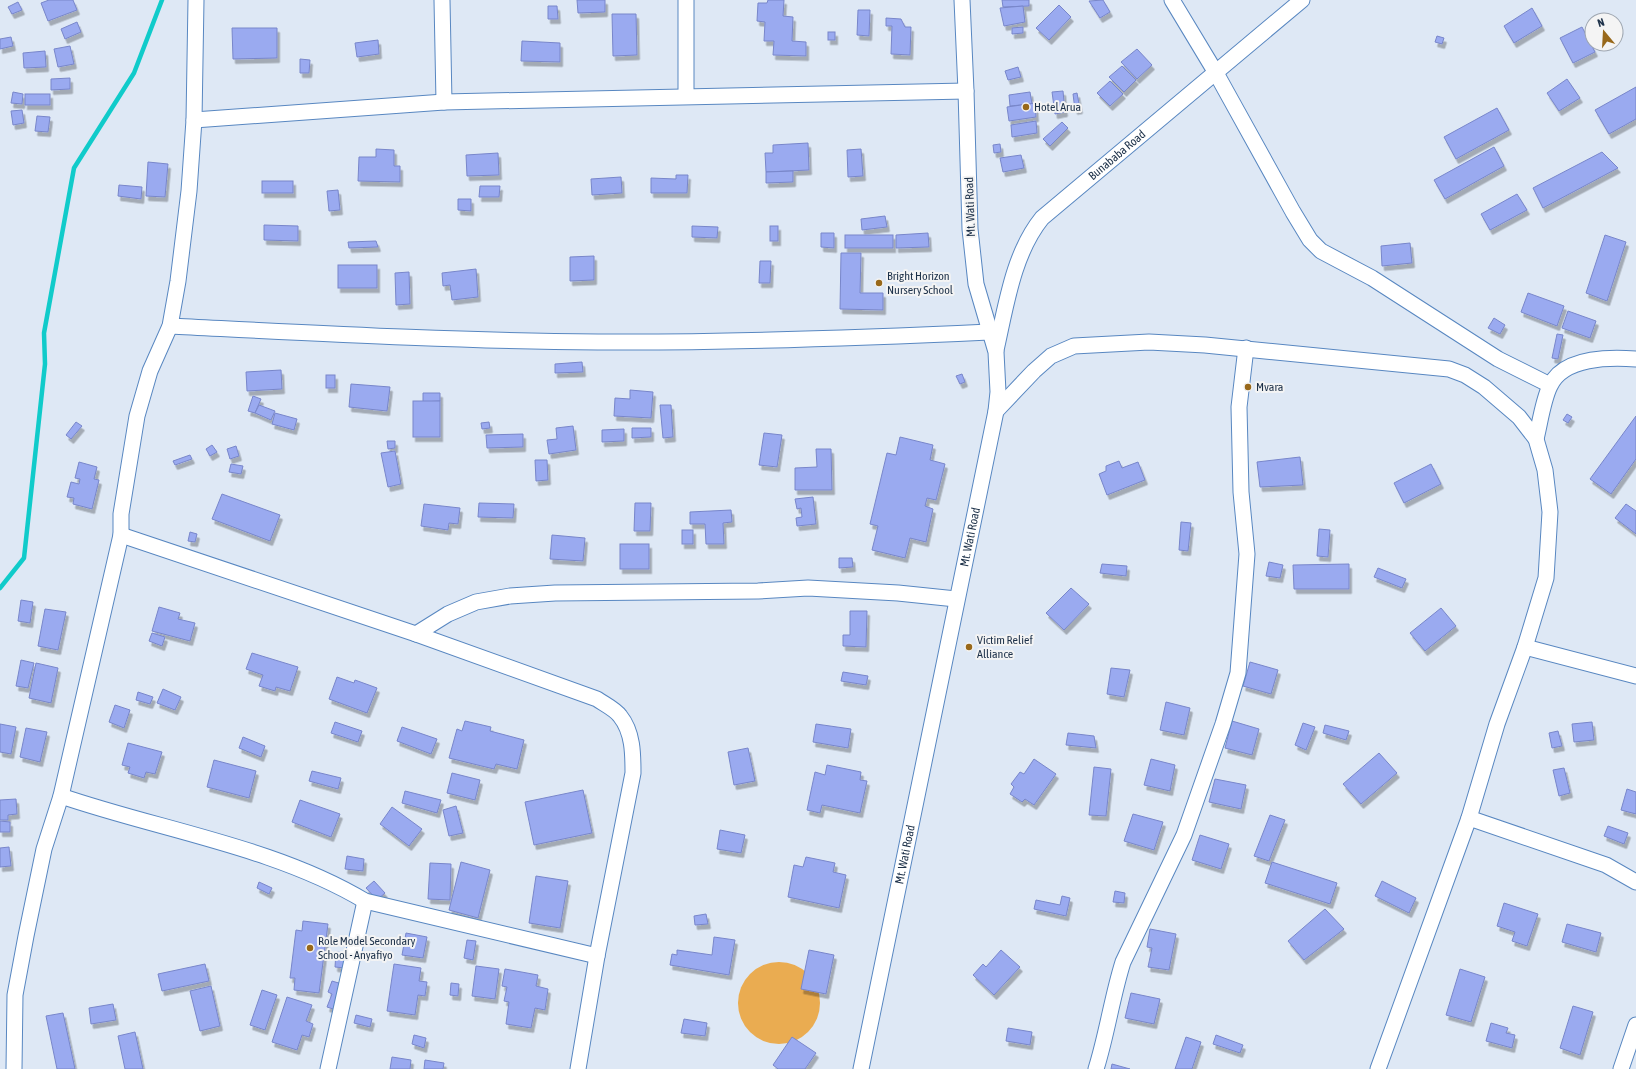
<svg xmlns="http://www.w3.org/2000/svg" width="1636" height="1069" viewBox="0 0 1636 1069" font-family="'Asap Condensed',sans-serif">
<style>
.forest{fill:#eaac51}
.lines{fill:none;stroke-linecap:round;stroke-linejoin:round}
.stream{stroke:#10cbca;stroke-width:4.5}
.building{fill:#9aaaf0;stroke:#7886ca;filter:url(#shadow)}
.street-casing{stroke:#5887c1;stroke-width:17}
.street{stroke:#fff;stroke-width:15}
.poi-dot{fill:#98681a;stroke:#f4f4f4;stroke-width:1.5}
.labels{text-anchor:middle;stroke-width:4;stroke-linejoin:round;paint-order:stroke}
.poi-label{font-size:12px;fill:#1d3149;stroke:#f4f4f4;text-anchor:start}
.street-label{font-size:12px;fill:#1d3149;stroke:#f4f4f4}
</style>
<defs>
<filter id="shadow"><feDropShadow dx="2.5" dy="4.5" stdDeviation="0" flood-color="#0004"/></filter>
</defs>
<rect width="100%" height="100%" fill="#dee8f5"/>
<circle class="forest" cx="779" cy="1003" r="41"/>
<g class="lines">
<path class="stream" d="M0,588L24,558L45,364L44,333L74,168L134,73L162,0"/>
</g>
<g class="building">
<path d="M49,0H73L77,10L48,21L41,3Z"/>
<path d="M577,0H605V12L578,13Z"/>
<path d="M768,0H784L783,16L793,17L792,41L806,42V56L773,55L774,41H764L765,22L757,21L758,3H767Z"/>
<path d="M1002,0H1029V6L1003,7Z"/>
<path d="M1103,0L1110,12L1100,18L1089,1Z"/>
<path d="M18,2L22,10L12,14L8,7Z"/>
<path d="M1059,5L1071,17L1049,40L1036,28Z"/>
<path d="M548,6H557L558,19H548Z"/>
<path d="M1023,6L1025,22L1004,26L1000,8Z"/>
<path d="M1532,8L1542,26L1514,43L1504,26Z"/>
<path d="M858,10H870L869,36L857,35Z"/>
<path d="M612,14H636L637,55L613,56Z"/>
<path d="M886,18L901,19L905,27H911L910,55L891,54L892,26H886Z"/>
<path d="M77,22L81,32L65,39L61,29Z"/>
<path d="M1023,27V33L1012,34V28Z"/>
<path d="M1582,27L1595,52L1573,63L1560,38Z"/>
<path d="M232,28H277V58L233,59Z"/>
<rect x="828" y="32" width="7" height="8"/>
<path d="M1437,36L1444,38L1442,44L1435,42Z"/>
<path d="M11,37L13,46L0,49V39Z"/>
<path d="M378,40L379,54L357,57L355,43Z"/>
<path d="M522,41L560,43V62L521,61Z"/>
<path d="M70,46L74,64L58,67L54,49Z"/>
<path d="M1137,49L1152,65L1137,79L1121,62Z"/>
<path d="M45,51L46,67L24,68L23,53Z"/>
<path d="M300,59L310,60L309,73H300Z"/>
<path d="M1122,66L1136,80L1124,92L1109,77Z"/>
<path d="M1018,67L1021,77L1008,80L1005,71Z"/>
<path d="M70,78V89L51,90V79Z"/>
<path d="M1567,79L1580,98L1559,111L1547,93Z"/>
<path d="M1110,81L1123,94L1110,106L1097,93Z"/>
<path d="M1636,87V119L1609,134L1595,110Z"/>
<path d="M1063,91L1065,112L1055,114L1052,92Z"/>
<path d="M13,92L23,94L22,104L11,103Z"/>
<path d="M1030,92L1032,104L1010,106L1009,95Z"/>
<path d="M1077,93L1080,109L1075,110L1073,94Z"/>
<rect x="25" y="94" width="25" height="11"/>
<path d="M1035,103L1036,117L1009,121L1007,107Z"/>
<path d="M1497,108L1509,130L1456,159L1444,137Z"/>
<path d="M22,110L24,123L13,125L11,111Z"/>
<path d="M37,116L50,117L48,132L35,131Z"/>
<path d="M1036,121L1037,133L1012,137L1011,125Z"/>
<path d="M1062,122L1068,128L1050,146L1043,139Z"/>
<path d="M808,143L809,170L766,172L765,153H773V145Z"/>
<path d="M1000,144L1001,152L994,153L993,145Z"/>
<path d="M1494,147L1504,166L1445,199L1434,180Z"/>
<path d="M376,149L394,150V166H400V182L358,181L359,157H376Z"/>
<path d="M861,149L863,176L848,177L847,150Z"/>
<path d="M1602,152L1618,168L1543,208L1533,188Z"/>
<path d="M498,153L499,175L467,176L466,155Z"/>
<path d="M1021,155L1024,168L1003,172L1000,158Z"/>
<path d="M148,162L168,164L165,197L146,196Z"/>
<path d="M793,171V182L766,183V172Z"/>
<path d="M676,175H688L687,193H651V178L676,179Z"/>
<path d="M621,177L622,193L592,195L591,179Z"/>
<rect x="262" y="181" width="31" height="12"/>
<path d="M119,185L142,187L141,199L118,196Z"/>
<path d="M480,186H500L499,197H479Z"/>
<path d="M338,190L340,210L329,211L327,191Z"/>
<path d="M1517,194L1527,210L1490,230L1481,214Z"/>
<path d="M458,199H471V211L458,210Z"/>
<path d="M885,216L887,227L862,230L861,219Z"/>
<path d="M264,225L298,226V241L264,240Z"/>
<path d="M692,226L718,227L717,238L692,237Z"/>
<rect x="770" y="226" width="8" height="15"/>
<path d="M821,233H834V248L821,247Z"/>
<path d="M928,233L929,247L896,248V235Z"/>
<rect x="845" y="235" width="48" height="13"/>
<path d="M1605,235L1626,242L1607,301L1586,293Z"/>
<path d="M376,241L378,247L349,248L348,242Z"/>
<path d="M1410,243L1412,263L1382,266L1381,246Z"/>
<path d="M841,253H861L860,293H883V310L840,309Z"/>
<path d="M594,256V280L570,281V257Z"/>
<path d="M760,261H771L770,283H759Z"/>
<rect x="338" y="265" width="39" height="23"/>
<path d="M476,269L478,297L452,300L450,285L443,286L442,273Z"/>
<path d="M409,272L410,304L396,305L395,273Z"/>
<path d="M1528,293L1564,306L1557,326L1521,312Z"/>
<path d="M1568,311L1596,321L1590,338L1562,328Z"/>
<path d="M1494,318L1505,325L1500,334L1488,328Z"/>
<path d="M1557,334L1563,335L1558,359L1552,358Z"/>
<path d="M582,362L583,372L555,373V364Z"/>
<path d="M281,370L282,389L247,391L246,372Z"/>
<path d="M962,374L965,382L960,384L956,376Z"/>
<rect x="326" y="375" width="9" height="13"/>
<path d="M351,384L390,387L387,411L349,407Z"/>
<path d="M630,390L653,392L651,418L614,416L615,398L630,399Z"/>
<path d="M423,393H440V401L423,402Z"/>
<path d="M253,396L261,399L255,413L248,411Z"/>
<rect x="413" y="401" width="27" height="36"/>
<path d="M259,405L275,411L271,420L255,413Z"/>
<path d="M660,405H671L673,437L663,438Z"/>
<path d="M275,413L297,419L294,430L272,424Z"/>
<path d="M1567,414L1572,417L1568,423L1563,420Z"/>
<path d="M1636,416V459L1611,494L1590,479Z"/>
<path d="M76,422L82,426L71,439L66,435Z"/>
<path d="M489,422L490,428L482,429L481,423Z"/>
<path d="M573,426L576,450L549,454L547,440L557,439L556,428Z"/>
<path d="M632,428H651V437L632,438Z"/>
<path d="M624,429V441L602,442V430Z"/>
<path d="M764,433L782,435L777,467L759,465Z"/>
<path d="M523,434V447L487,448L486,435Z"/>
<path d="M900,437L933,445L930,460L945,464L936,500L927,498L925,506L933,509L926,542L910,538L905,558L872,550L878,526L870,524L887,453L896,455Z"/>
<path d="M387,441H395V448L388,449Z"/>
<path d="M212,445L217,452L210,456L206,449Z"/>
<path d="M236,446L239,456L230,459L227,449Z"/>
<path d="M816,449H831L832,490H795V468L817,467Z"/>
<path d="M395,451L401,484L388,487L381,453Z"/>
<path d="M190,455L192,459L175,465L173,461Z"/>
<path d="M1300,457L1303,485L1260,487L1257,462Z"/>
<path d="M535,460H547L548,480L536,481Z"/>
<path d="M1119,461L1122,468L1138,462L1145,480L1107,495L1099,474L1106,471V466Z"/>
<path d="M79,462L97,467L94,479L99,480L92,509L73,504L74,498L67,497L71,482L79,484L80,479L75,478Z"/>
<path d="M231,464L243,466L241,474L229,472Z"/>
<path d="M1431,464L1441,484L1404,503L1394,483Z"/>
<path d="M222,494L280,515L270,541L212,519Z"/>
<path d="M813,497L816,524L797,526L796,518L802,517L801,508L797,509L795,499Z"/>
<path d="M479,503L514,504L513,518L478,517Z"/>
<path d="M635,503H651L650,531H634Z"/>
<path d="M424,504L460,508L458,524L449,523L448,530L421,526Z"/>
<path d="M1626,504L1636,511V534L1615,518Z"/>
<path d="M731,510L732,522L723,523L724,544H706L705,524H690V512Z"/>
<path d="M1181,522L1191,523L1188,551L1179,550Z"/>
<path d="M1319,529L1330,530L1328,557L1317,556Z"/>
<rect x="682" y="530" width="11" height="14"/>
<path d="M190,532L197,534L195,542L188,541Z"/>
<path d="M552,535L585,538L583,561L550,559Z"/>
<rect x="620" y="544" width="29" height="25"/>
<path d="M839,558H852L853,567L839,568Z"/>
<path d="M1269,562L1283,565L1280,578L1266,576Z"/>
<path d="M1102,564L1127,566L1126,576L1100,573Z"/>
<path d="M1349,564V589H1294L1293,565Z"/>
<path d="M1378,568L1406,579L1402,588L1374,577Z"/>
<path d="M1071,588L1089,604L1064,630L1046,613Z"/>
<path d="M21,600L33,602L30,623L18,621Z"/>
<path d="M159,607L180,613L178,619L195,623L190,641L152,631Z"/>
<path d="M1441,608L1456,626L1425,651L1410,633Z"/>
<path d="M45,609L66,612L58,650L38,646Z"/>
<path d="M850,611H867L866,647L843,646V635H850Z"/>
<path d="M152,633L165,637L162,646L149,641Z"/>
<path d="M252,653L298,667L290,691L276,687L275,691L259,686L263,675L246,669Z"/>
<path d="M21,660L34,663L28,688L16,686Z"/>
<path d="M1250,662L1278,670L1271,694L1243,686Z"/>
<path d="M36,663L58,668L51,703L29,698Z"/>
<path d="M1111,668L1130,670L1124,697L1107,694Z"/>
<path d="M843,672L868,676L866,685L841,681Z"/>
<path d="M337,677L354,683L355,680L377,688L367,713L329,699Z"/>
<path d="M163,689L181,697L175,710L157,703Z"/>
<path d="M138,692L153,697L150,704L136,700Z"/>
<path d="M1166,702L1190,708L1184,735L1160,730Z"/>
<path d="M115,705L130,710L124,728L109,722Z"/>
<path d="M465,721L491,727L490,731L524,740L517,769L496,764L494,769L449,758L457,729L462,731Z"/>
<path d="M1232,721L1259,729L1252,755L1225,748Z"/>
<path d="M335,722L362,731L358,742L331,733Z"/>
<path d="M1592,722L1594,740L1574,742L1572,724Z"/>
<path d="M1303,723L1315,727L1306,750L1295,745Z"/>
<path d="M0,724L16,727L11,754L0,752Z"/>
<path d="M816,724L851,729L848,748L813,742Z"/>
<path d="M1325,725L1349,731L1346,740L1323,733Z"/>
<path d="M402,727L437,739L431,754L397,741Z"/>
<path d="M26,728L47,732L40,762L20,757Z"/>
<path d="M1558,731L1562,746L1552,748L1549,733Z"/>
<path d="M1068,733L1094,736L1096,748L1066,745Z"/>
<path d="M243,737L265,746L261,757L239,748Z"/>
<path d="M128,743L162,752L155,774L146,772L144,778L128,773L130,767L122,765Z"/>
<path d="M748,748L755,781L734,785L728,752Z"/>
<path d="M1379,753L1397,773L1361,804L1343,784Z"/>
<path d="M1034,759L1056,774L1034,805L1025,799L1022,802L1010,794L1014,787L1011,784L1020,772L1024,774Z"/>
<path d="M1151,759L1175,765L1170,791L1144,785Z"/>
<path d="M214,760L256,771L249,798L207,787Z"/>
<path d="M827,765L861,772L860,780L867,781L860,813L822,805L820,813L807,810L815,772L825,775Z"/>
<path d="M1094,767L1111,769L1106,816L1089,815Z"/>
<path d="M1564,768L1570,793L1559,796L1553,770Z"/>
<path d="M312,771L341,778L338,789L309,781Z"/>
<path d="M452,773L480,780L475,800L447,793Z"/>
<path d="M1215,779L1246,785L1241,809L1209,802Z"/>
<path d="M1627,789L1636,792V814L1621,810Z"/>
<path d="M583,790L592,833L534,845L525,802Z"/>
<path d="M405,791L441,800L437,813L402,803Z"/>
<path d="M16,799L17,814L8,815V820H0V800Z"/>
<path d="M300,800L340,814L331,837L292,822Z"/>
<path d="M456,806L463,833L449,836L443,810Z"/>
<path d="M392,807L422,829L409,846L380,824Z"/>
<path d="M1133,814L1163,822L1154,850L1124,841Z"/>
<path d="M1270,815L1285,820L1269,861L1254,856Z"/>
<path d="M0,821L10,822V832H0Z"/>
<path d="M1608,826L1628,833L1624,844L1604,836Z"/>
<path d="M720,830L745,835L741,853L717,849Z"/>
<path d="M1200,835L1229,844L1221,869L1192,860Z"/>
<path d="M9,847L11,866L0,867V848Z"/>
<path d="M347,856L364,859L363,871L345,869Z"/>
<path d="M806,857L835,863L833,872L846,875L839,908L788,897L794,865L803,867Z"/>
<path d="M461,862L490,870L478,918L449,910Z"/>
<path d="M1272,862L1337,883L1330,904L1265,883Z"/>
<path d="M430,863L451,864L450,900L428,899Z"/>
<path d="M536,876L568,881L560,928L529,923Z"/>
<path d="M374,881L385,893L377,900L366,888Z"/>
<path d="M1382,881L1416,898L1409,913L1375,896Z"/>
<path d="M259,882L272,888L269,894L257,888Z"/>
<path d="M1115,891L1125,893L1124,903L1113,902Z"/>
<path d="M1062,896L1070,898L1066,916L1034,909L1036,900L1060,905Z"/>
<path d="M1504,903L1538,914L1527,946L1512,941L1515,932L1497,926Z"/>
<path d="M1325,909L1344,929L1304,960L1288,941Z"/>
<path d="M706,914L708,924L695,925L694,916Z"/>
<path d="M303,921L328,924L319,993L294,990L295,978H290L296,930L302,931Z"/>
<path d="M1567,924L1601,933L1596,952L1562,942Z"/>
<path d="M1150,929L1176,934L1169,970L1148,967L1152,948L1147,947Z"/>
<path d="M406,933L427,937L423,958L402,955Z"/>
<path d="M714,937L735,940L729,975L670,965L672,954L677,955V950L712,955Z"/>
<path d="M467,940L476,941L473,960L464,958Z"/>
<path d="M809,950L834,955L826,994L801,989Z"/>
<path d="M1001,950L1020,967L994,995L973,975L983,964L986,967Z"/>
<path d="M336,952L346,953L345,968L335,967Z"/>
<path d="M205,964L209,981L162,991L158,974Z"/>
<path d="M394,964L421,968L419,981L427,982L425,996L418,995L415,1015L387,1011Z"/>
<path d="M476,966L499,969L495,999L472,996Z"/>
<path d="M505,969L538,975L536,986L548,989L545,1010L535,1008L531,1028L506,1024L509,1002L504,1001L507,987L502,986Z"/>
<path d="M1460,969L1485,977L1471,1022L1446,1015Z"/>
<path d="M332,981L342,984L333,1009L327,1007L332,994L328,992Z"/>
<path d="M451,983L459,984L458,996L450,995Z"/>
<path d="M211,986L220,1026L200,1031L190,991Z"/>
<path d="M262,990L277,995L265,1030L250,1025Z"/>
<path d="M1131,993L1160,999L1154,1024L1125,1018Z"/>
<path d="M287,997L312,1005L306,1021L313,1024L309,1037L302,1035L297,1050L272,1042Z"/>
<path d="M113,1004L116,1020L91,1024L89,1008Z"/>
<path d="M1573,1006L1593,1012L1580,1055L1560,1048Z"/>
<path d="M63,1013L75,1069H57L46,1016Z"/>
<path d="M356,1015L372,1019L370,1027L354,1023Z"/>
<path d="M684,1019L707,1023L705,1036L681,1033Z"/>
<path d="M1491,1023L1508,1028L1506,1033L1515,1035L1512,1048L1486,1041Z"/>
<path d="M1008,1028L1032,1032L1030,1045L1006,1041Z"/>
<path d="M135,1032L143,1069H125L118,1036Z"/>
<path d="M414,1035L426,1038L424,1048L412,1044Z"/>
<path d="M1216,1035L1243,1045L1240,1053L1213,1044Z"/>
<path d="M792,1037L816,1053L805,1069H778L773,1065Z"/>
<path d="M1186,1037L1201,1042L1192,1069H1175Z"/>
<path d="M392,1057L411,1060L410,1069H390Z"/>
<path d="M425,1060L444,1063L443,1069H424Z"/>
<path d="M1112,1064L1130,1069H1111Z"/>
</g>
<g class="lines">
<g class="street-casing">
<g id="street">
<path d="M442,0L444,102"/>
<path d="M686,0V95"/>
<path d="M1172,0L1216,73L1293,212L1310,240L1321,251L1372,278L1498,359L1550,385"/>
<path d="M194,120L444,102L966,91"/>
<path d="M170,326C312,333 455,341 598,342C729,343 859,338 989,332"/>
<path id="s1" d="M996,350C1006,306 1013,254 1042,218L1302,0"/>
<path d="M996,411L1034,371L1051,356L1074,346L1149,342L1205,345L1449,369L1465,375L1484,387L1519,417L1536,439L1545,470L1550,512L1546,578L1525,647L1497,724L1469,818L1378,1069"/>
<path d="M1536,439C1540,423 1543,400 1550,386C1563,357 1610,357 1636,359"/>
<path d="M121,535L416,634L597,699C604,704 615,709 620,716C633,732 633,754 633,773L597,956L578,1069"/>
<path d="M416,634L448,614L476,602L510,596L555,593L758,591L808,588L898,593L956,599"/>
<path d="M1525,647L1636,676"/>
<path d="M61,796C160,830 275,847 365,901L597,956"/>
<path d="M1469,818L1606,865L1636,882"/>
<path d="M14,1069L15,995L26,936L44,849L61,796L121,535V514L137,416L150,371L170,326L178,281L189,191L194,120L196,0"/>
<path d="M328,1069L365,901"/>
<path id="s2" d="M861,1069L996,411L998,392L996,352L976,284L970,229L966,91L962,0"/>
<path d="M1096,1069C1107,1034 1112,997 1123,962L1184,835L1223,724L1238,673L1247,554L1241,492L1239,407L1246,348"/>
<path d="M1621,1069L1636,1025"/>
</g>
</g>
<use href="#street" class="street"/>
</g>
<g class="poi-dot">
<circle cx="1026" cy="107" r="4"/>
<circle cx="879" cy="283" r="4"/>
<circle cx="1248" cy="387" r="4"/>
<circle cx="969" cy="647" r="4"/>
<circle cx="310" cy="948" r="4"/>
</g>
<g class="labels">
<g class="poi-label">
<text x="1034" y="111">Hotel Arua</text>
<text x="887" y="280">Bright Horizon<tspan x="887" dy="14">Nursery School</tspan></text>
<text x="1256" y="391">Mvara</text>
<text x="977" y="644">Victim Relief<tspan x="977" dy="14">Alliance</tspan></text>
<text x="318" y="945">Role Model Secondary<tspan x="318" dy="14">School - Anyafiyo</tspan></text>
</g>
<g class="street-label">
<text dy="4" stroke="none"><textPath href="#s1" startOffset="239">Bunababa Road</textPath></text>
<text transform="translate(970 207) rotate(-92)" y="4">Mt. Wati Road</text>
<text dy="4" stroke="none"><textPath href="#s2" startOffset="543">Mt. Wati Road</textPath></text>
<text dy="4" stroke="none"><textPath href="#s2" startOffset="219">Mt. Wati Road</textPath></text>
</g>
</g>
<g transform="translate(1604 32) rotate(342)"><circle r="19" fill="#f4f4f4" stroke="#9ea6b0"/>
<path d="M0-3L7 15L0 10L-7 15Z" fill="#98681a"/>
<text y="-6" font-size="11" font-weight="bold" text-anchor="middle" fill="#1d3149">N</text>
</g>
</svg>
